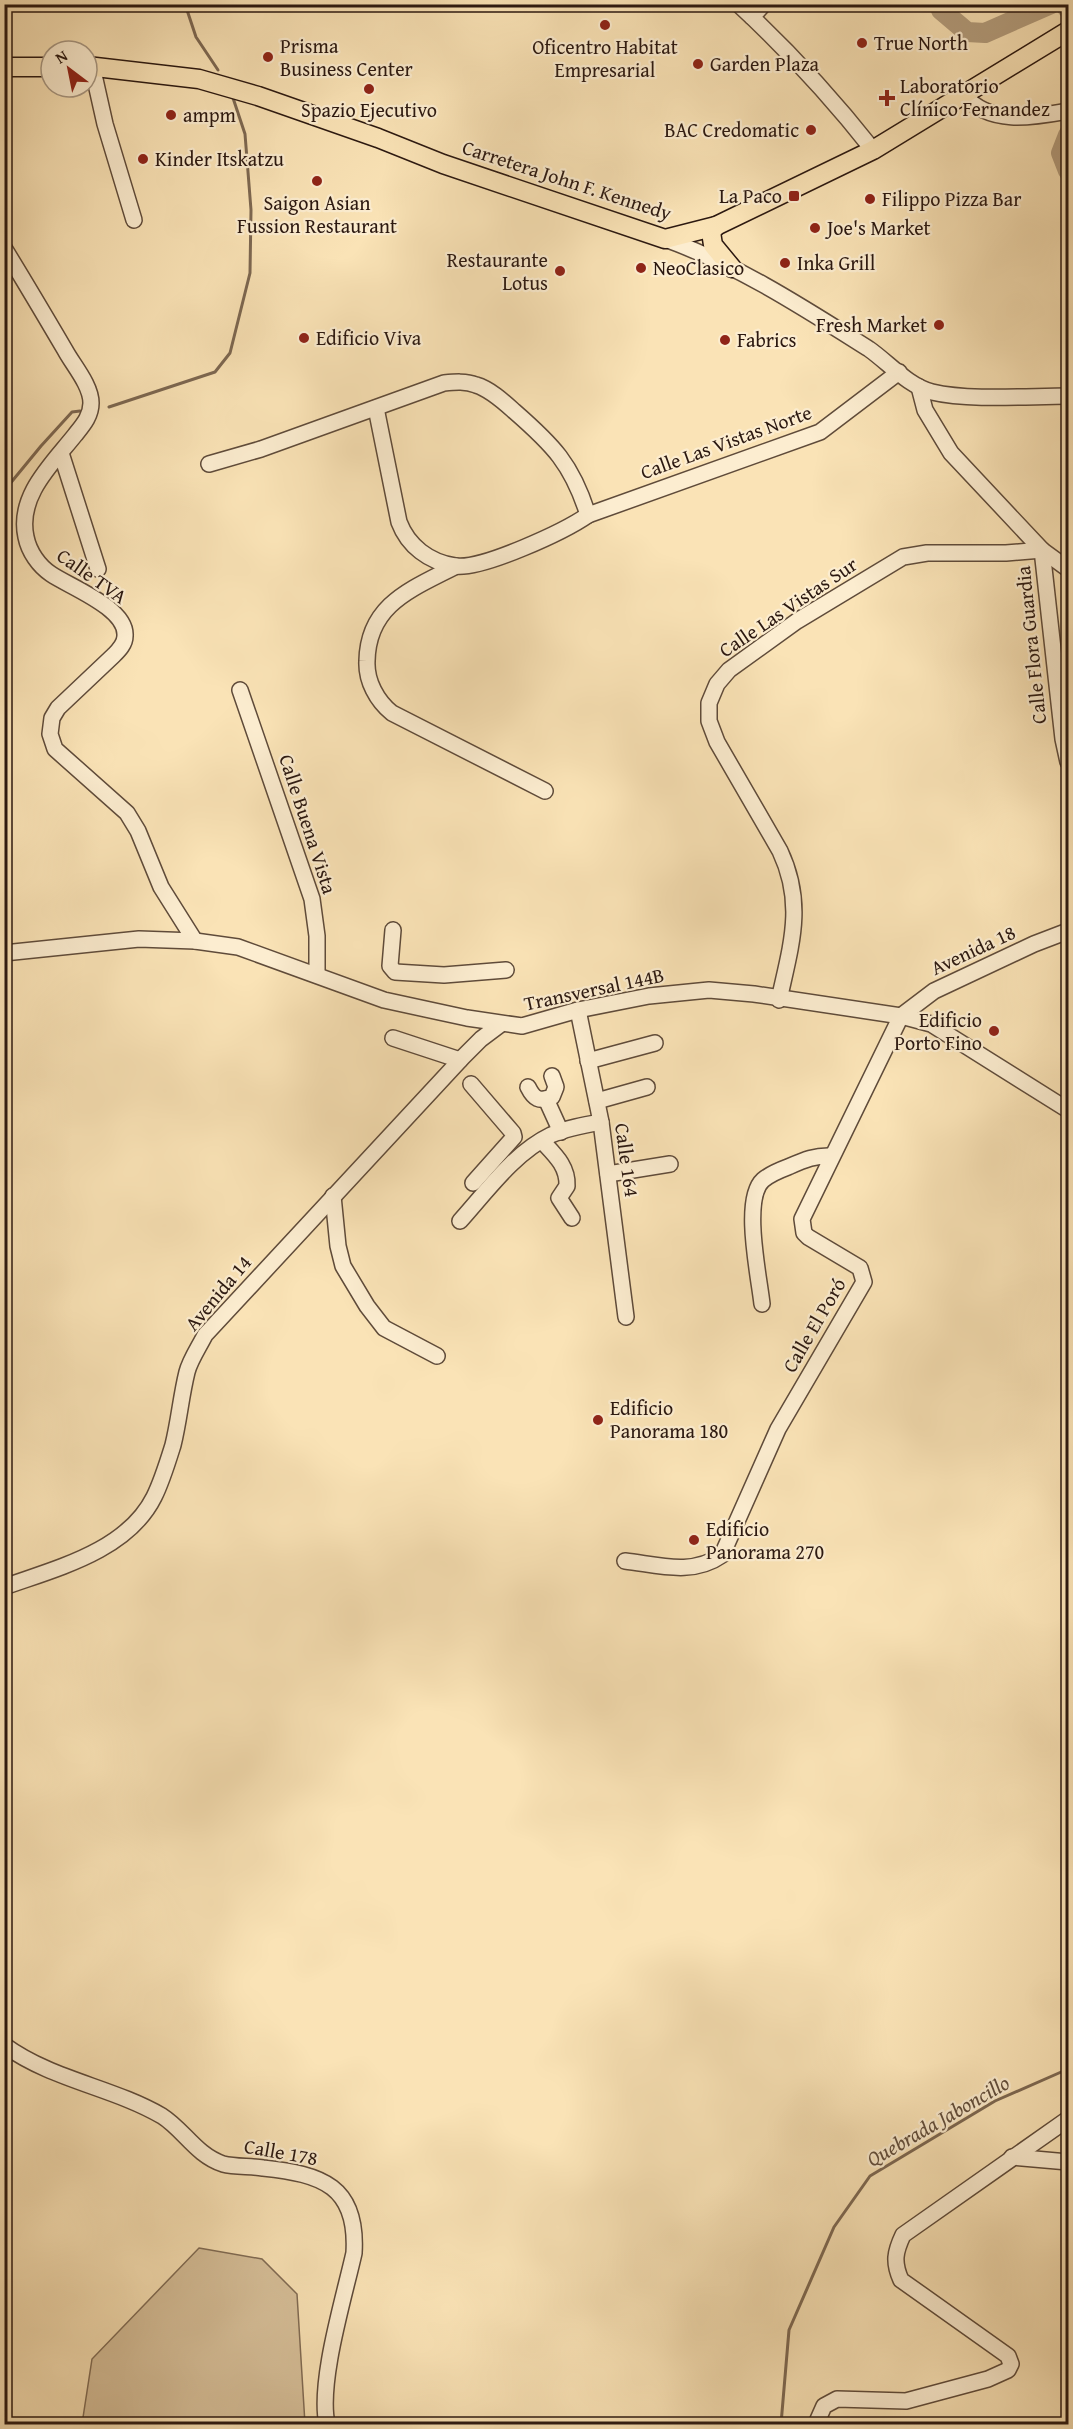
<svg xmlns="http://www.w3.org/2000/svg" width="1073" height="2429" viewBox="0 0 1073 2429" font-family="'Gentium Book Plus',serif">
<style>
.green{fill:#d7c09a;stroke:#816c55;stroke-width:1.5}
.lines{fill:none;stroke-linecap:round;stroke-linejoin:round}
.stream{stroke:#7d6852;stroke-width:3}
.river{stroke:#b49e7e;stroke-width:20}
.minor-casing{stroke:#5f4b3a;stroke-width:18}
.major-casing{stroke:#2b1810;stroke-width:21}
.minor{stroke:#fcedd0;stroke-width:15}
.major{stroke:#fae3b6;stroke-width:18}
.poi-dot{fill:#8f2418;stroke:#fcedd0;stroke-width:2}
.labels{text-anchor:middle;stroke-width:4.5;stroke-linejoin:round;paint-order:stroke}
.poi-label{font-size:20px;fill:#2b1810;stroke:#fcedd0;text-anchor:start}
.street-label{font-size:20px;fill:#2b1810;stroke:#fcedd0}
.water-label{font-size:21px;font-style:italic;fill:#624e3c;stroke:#fcedd0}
</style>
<rect width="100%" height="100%" fill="#fae3b6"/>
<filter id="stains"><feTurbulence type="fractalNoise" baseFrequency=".00333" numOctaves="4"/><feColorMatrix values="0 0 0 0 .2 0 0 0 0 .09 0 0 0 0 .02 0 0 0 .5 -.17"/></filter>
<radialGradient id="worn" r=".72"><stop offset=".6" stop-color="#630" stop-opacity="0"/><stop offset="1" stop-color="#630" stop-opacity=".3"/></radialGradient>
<path class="green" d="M199,2248L262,2259L297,2294L305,2424H82L92,2359Z"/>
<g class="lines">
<g class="stream">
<path d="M185,4L196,37L218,70"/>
<path d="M109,407L215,372L230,353L250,273L251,210L245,134L233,98"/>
<path d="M4,491L41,446L72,412L80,411"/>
<path d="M781,2424L789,2330L834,2227L870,2176L995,2101L1068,2069"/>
</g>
<g class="river">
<path d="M939,4L941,10L967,32L985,33L1051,4"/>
<path d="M1064,4L1068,9"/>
<path d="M1068,135L1061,153L1068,171"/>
</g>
<g class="minor-casing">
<g id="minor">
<path d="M738,4C788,50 832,98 873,150"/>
<path d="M752,17L764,4"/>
<path d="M92,66L105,124L134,220"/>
<path d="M964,95C990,126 1034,117 1068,111"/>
<path d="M665,239C738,265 804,308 869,349C889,363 908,386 932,392C970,401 1029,396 1068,396"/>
<path d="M4,248C25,282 45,316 65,350C73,365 91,385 91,403C91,416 83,425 75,435C52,464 17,496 26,537C29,552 39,566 51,574C70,587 127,608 125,636C125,644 119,650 114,655L58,708L52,718L50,734L55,749L127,813L138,831L161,887L195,941"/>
<path d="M919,387L925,410L951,453L1042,550L1063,739L1068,762"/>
<path d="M376,408L399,522C408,546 429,562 455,566C482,570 565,531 588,515"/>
<path d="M61,453L98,569"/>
<path d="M209,464L261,449L444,383C455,382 466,381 476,385C490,389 504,402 514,411C553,445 572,464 588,515L820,432L899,372"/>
<path d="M456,566C412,589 368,604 367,661C366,681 377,701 392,713L545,791"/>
<path d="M240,690L312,899L317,936V975"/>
<path d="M393,930L390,966L395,972L444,975L506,970"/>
<path d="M4,953L139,939L195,941L238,947L384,1000L467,1018L522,1026L578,1010L649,996L709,990L754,994L901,1016L931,1024L1068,1110"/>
<path d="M779,1000C791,945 805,904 780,851L717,742L709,721V703L717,684L729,670L797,621L903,557L927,553H1006L1042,550L1068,569"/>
<path d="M578,1010L601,1122L626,1317"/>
<path d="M393,1038L460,1060"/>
<path d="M588,1061L655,1043"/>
<path d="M471,1084L513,1133L514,1137L473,1183"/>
<path d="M528,1087C534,1099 539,1102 552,1097L556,1087L552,1076"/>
<path d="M546,1099L561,1132"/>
<path d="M597,1101L647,1087"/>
<path d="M542,1141C554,1154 568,1166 567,1186L559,1198L572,1218"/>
<path d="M608,1174L670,1164"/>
<path d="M333,1196L338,1246L343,1266L367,1306L384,1328L437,1356"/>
<path d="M460,1221C487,1191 514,1153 551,1135C567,1128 584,1125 601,1122"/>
<path d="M762,1304C759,1276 742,1199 763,1180C769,1175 780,1170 788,1167C804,1160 815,1155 832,1156"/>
<path d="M625,1561C659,1565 692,1576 722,1555L778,1429L864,1282L860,1268L808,1237L804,1233L802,1219L901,1016L934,991L1034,944L1068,931"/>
<path d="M4,1587C57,1568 127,1551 154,1497C162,1481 168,1461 173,1445C179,1421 181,1396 187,1372C190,1360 199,1347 205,1335L463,1057L481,1039L501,1024"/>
<path d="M4,2045C52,2080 112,2087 162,2116C184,2130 196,2155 223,2164C235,2167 250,2166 263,2168C322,2174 358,2186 354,2253C344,2298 318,2382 327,2424"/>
<path d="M1012,2157L1068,2162"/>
<path d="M816,2424L824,2406L837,2399L906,2401L988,2379L1008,2370L1011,2364L1008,2356L901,2280C893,2262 895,2252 903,2235L1068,2119"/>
</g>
</g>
<g class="major-casing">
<g id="major">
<path d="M87,66L199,79L258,96L378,138L443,164L665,239L716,226L873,150L1068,31"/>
<path d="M4,67H51"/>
<path d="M716,226L711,232L713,245L732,268"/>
</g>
</g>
<use href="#minor" class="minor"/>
<use href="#major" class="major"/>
</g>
<g class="poi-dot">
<circle cx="605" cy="25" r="6"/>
<circle cx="862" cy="43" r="6"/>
<circle cx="268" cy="57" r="6"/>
<circle cx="698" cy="64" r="6"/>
<circle cx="369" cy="89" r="6"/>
<path d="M884 89h6v6h6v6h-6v6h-6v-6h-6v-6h6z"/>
<circle cx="171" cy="115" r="6"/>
<circle cx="811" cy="130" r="6"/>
<circle cx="143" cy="159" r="6"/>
<circle cx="317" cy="181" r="6"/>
<rect x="788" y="190" width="12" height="12" rx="3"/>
<circle cx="870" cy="199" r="6"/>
<circle cx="815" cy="228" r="6"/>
<circle cx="785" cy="263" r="6"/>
<circle cx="641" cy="268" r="6"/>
<circle cx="560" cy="271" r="6"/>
<circle cx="939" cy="325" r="6"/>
<circle cx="304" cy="338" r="6"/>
<circle cx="725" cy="340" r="6"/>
<circle cx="994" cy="1031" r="6"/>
<circle cx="598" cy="1420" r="6"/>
<circle cx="694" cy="1540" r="6"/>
</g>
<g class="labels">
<g class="poi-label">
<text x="874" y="50">True North</text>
<text x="280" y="53">Prisma<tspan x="280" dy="23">Business Center</tspan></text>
<text x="605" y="54" text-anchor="middle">Oficentro Habitat<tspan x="605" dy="23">Empresarial</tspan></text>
<text x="710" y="71">Garden Plaza</text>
<text x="900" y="93">Laboratorio<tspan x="900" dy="23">Clínico Fernandez</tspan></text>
<text x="369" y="117" text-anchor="middle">Spazio Ejecutivo</text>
<text x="183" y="122">ampm</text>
<text x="799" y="137" text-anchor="end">BAC Credomatic</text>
<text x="155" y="166">Kinder Itskatzu</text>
<text x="782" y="203" text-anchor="end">La Paco</text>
<text x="882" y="206">Filippo Pizza Bar</text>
<text x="317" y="210" text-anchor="middle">Saigon Asian<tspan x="317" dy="23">Fussion Restaurant</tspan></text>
<text x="827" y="235">Joe's Market</text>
<text x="548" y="267" text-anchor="end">Restaurante<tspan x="548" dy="23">Lotus</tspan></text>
<text x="797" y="270">Inka Grill</text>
<text x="653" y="275">NeoClasico</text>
<text x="927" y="332" text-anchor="end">Fresh Market</text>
<text x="316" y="345">Edificio Viva</text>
<text x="737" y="347">Fabrics</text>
<text x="982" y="1027" text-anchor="end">Edificio<tspan x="982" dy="23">Porto Fino</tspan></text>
<text x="610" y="1415">Edificio<tspan x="610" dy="23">Panorama 180</tspan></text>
<text x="706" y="1536">Edificio<tspan x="706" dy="23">Panorama 270</tspan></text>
</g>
<g class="street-label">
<text transform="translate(567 180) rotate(18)" y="7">Carretera John F. Kennedy</text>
<text transform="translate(726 442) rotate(-20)" y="7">Calle Las Vistas Norte</text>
<text transform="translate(92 576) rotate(35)" y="7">Calle TVA</text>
<text transform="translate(788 607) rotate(-34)" y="7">Calle Las Vistas Sur</text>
<text transform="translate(1031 645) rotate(-96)" y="7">Calle Flora Guardia</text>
<text transform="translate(308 824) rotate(72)" y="7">Calle Buena Vista</text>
<text transform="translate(973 950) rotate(-25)" y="7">Avenida 18</text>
<text transform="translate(594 989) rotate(-12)" y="7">Transversal 144B</text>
<text transform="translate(627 1160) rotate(82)" y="7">Calle 164</text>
<text transform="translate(218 1293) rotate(-50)" y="7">Avenida 14</text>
<text transform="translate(814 1325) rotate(-60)" y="7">Calle El Poró</text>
<text transform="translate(281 2152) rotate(10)" y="7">Calle 178</text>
</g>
<g class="water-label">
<text transform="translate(938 2121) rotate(-30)" y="7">Quebrada Jaboncillo</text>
</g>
</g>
<rect width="1073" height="2429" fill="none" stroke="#fae3b6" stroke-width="24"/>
<rect x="6" y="6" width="1061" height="2417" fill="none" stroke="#2b1810" stroke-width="3"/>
<rect x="12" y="12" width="1049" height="2405" fill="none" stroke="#2b1810" stroke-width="1.5"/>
<g transform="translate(69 69) rotate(328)"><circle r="28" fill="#fcedd0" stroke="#a89883" stroke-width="1.5"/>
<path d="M0-4.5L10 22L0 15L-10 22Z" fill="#8f2418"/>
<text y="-9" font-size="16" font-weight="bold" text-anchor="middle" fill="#2b1810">N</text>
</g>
<rect width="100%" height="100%" filter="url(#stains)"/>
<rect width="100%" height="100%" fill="url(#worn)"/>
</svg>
